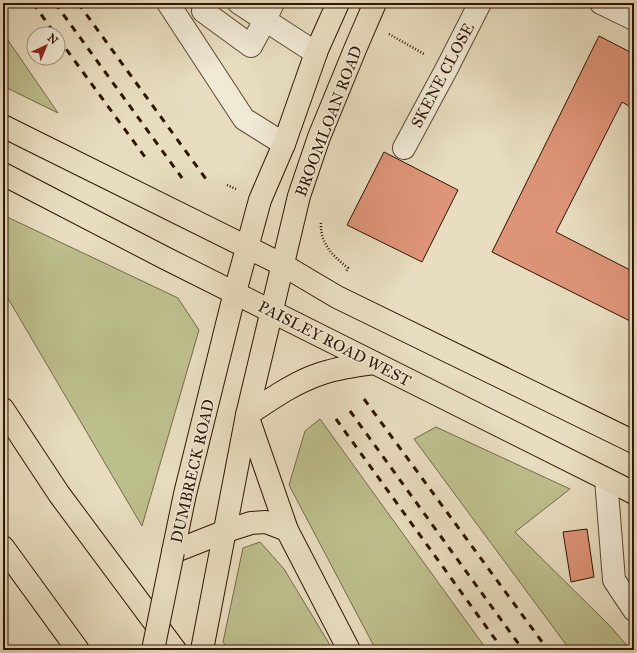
<svg xmlns="http://www.w3.org/2000/svg" width="637" height="653" viewBox="0 0 637 653" font-family="'IM FELL Great Primer',serif">
<style>
.green{fill:#bdbf8d;stroke:#766a48}
.building{fill:#de9477;stroke:#2f1504}
.lines{fill:none;stroke-linecap:round;stroke-linejoin:round}
.minor-casing{stroke:#5d4733;stroke-width:24}
.major-casing{stroke:#2f1504;stroke-width:24}
.highway-casing{stroke:#2f1504;stroke-width:24}
.path{stroke:#2f1504;stroke-width:2.5;stroke-dasharray:1 2;stroke-linecap:butt}
.minor{stroke:#f0e9d6;stroke-width:22}
.major{stroke:#e8ddc0;stroke-width:22}
.highway{stroke:#e8ddc0;stroke-width:22}
.rail{stroke:#2f1504;stroke-width:3;stroke-dasharray:7 7;stroke-linecap:butt}
.major-bridge-casing{stroke:#2f1504;stroke-width:24;stroke-linecap:butt}
.major-bridge{stroke:#e8ddc0;stroke-width:22}
.labels{text-anchor:middle;stroke-width:3;stroke-linejoin:round;paint-order:stroke}
.street-label{font-size:16px;fill:#2f1504;stroke:#f0e9d6}
</style>
<rect width="100%" height="100%" fill="#e8ddc0"/>
<filter id="stains"><feTurbulence type="fractalNoise" baseFrequency=".005" numOctaves="4"/><feColorMatrix values="0 0 0 0 .2 0 0 0 0 .09 0 0 0 0 .02 0 0 0 .5 -.17"/></filter>
<radialGradient id="worn" r=".72"><stop offset=".6" stop-color="#630" stop-opacity="0"/><stop offset="1" stop-color="#630" stop-opacity=".3"/></radialGradient>
<g class="green">
<path d="M3,33L58,113L3,86Z"/>
<path d="M3,215L178,298L199,330L142,526L3,290Z"/>
<path d="M320,419L487,650H376L289,485L305,431Z"/>
<path d="M436,427L570,489L515,532L609,625L631,650H570L414,439Z"/>
<path d="M260,542L284,569L333,650H229L223,642L243,548Z"/>
</g>
<g class="building">
<path d="M599,36L634,54V109L622,102L556,232L634,272V323L492,252Z"/>
<path d="M384,152L458,190L422,262L347,225Z"/>
<path d="M587,529L594,577L571,582L563,532Z"/>
</g>
<g class="lines">
<g class="minor-casing">
<g id="minor">
<path d="M168,3L244,119L284,144"/>
<path d="M206,3L203,11L251,46L265,20L239,3"/>
<path d="M273,3L265,20L316,53"/>
<path d="M601,3L634,19"/>
<path d="M404,148L447,68L480,3"/>
<path d="M606,479L614,580L634,610"/>
</g>
</g>
<g class="major-casing">
<g id="major">
<path d="M3,126L283,265L337,297L634,442"/>
<path d="M3,174L165,258L634,493"/>
<path d="M247,415C270,400 293,383 320,374C337,368 355,366 374,363"/>
<path d="M173,552L185,494L235,292L260,200L284,144L317,50L338,3"/>
<path d="M173,552L226,531"/>
<path d="M202,650L247,415L299,196L319,137L356,47L375,3"/>
</g>
</g>
<g class="highway-casing">
<g id="highway">
<path d="M3,409L59,494L175,650"/>
<path d="M247,415L287,530L349,650"/>
<path d="M226,531L251,523L266,522L287,530"/>
<path d="M3,547L78,650"/>
</g>
</g>
<g class="path">
<path d="M389,34L424,54"/>
<path d="M227,185L236,189"/>
<path d="M321,223C320,244 333,256 348,268L346,272"/>
</g>
<use href="#minor" class="minor"/>
<use href="#major" class="major"/>
<use href="#highway" class="highway"/>
<g class="rail">
<path d="M33,3L55,34"/>
<path d="M55,3L182,178"/>
<path d="M78,3L206,179"/>
<path d="M58,38L145,157"/>
<path d="M364,399L548,650"/>
<path d="M350,411L523,650"/>
<path d="M336,419L503,650"/>
</g>
<g class="major-bridge-casing">
<path id="major-bridge" d="M153,650L173,552"/>
</g>
<use href="#major-bridge" class="major-bridge"/>
</g>
<g class="labels">
<g class="street-label">
<text transform="translate(442 75) rotate(-62)" y="6">SKENE CLOSE</text>
<text transform="translate(328 121) rotate(-69)" y="6">BROOMLOAN ROAD</text>
<text transform="translate(335 343) rotate(27)" y="6">PAISLEY ROAD WEST</text>
<text transform="translate(192 471) rotate(-77)" y="6">DUMBRECK ROAD</text>
</g>
</g>
<rect width="637" height="653" fill="none" stroke="#e8ddc0" stroke-width="16"/>
<rect x="4" y="4" width="629" height="645" fill="none" stroke="#2f1504" stroke-width="2"/>
<rect x="8" y="8" width="621" height="637" fill="none" stroke="#2f1504"/>
<g transform="translate(46 46) rotate(44)"><circle r="19" fill="#f0e9d6" stroke="#a39482"/>
<path d="M0-3L7 15L0 10L-7 15Z" fill="#8f2418"/>
<text y="-6" font-size="11" font-weight="bold" text-anchor="middle" fill="#2f1504">N</text>
</g>
<rect width="100%" height="100%" filter="url(#stains)"/>
<rect width="100%" height="100%" fill="url(#worn)"/>
</svg>
